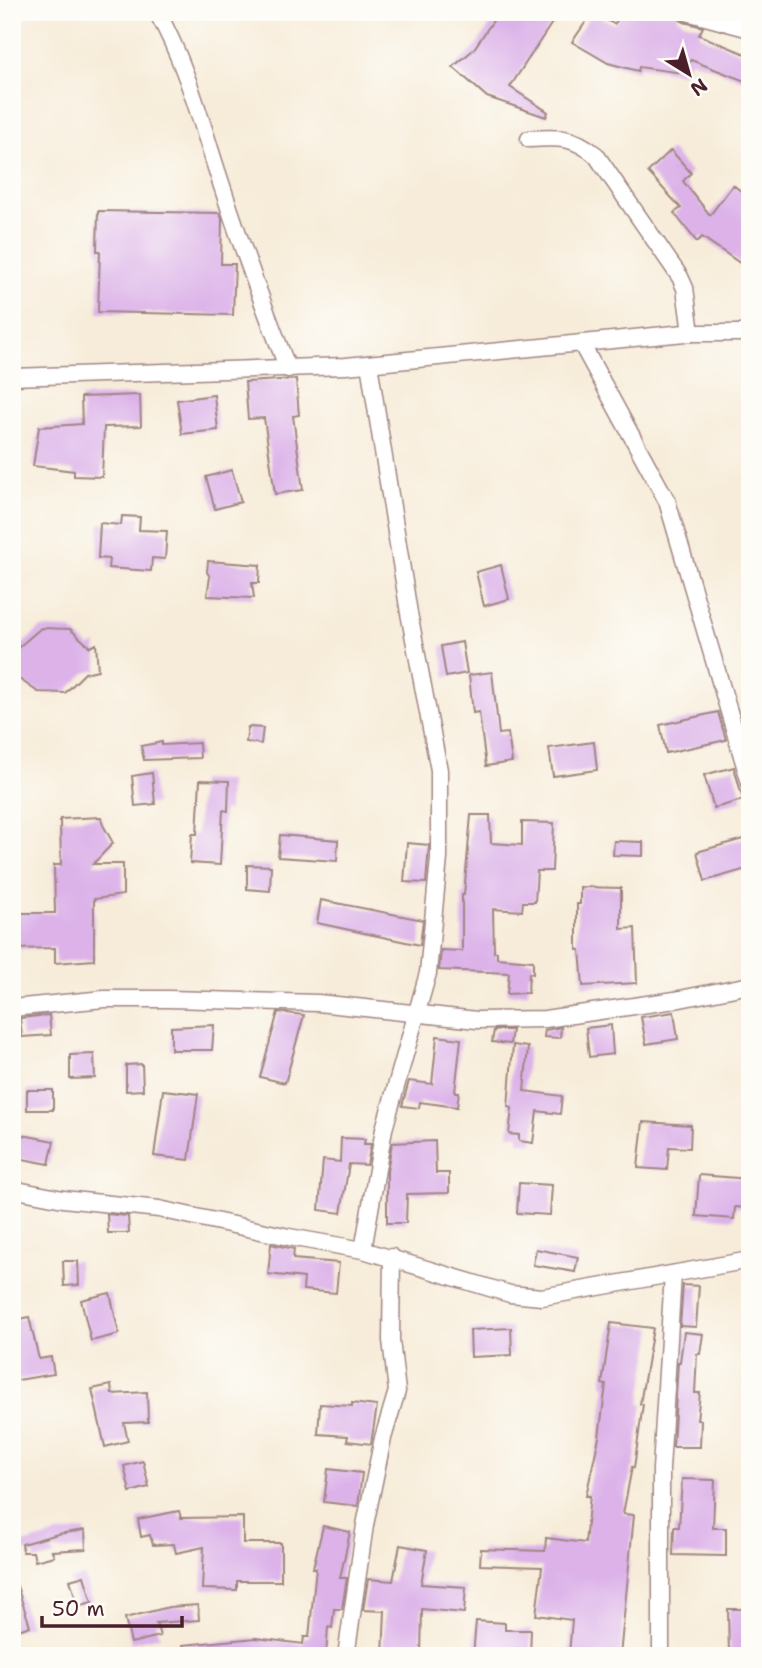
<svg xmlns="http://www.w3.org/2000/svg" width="762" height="1668" viewBox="0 0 762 1668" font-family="'Shantell Sans',sans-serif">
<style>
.building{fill:#dcb2e9}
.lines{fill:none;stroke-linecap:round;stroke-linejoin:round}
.street-casing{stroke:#a08682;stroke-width:19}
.street{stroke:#fff;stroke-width:16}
</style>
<rect width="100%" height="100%" fill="#fdfcf7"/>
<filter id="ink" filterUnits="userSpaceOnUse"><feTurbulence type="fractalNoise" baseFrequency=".0143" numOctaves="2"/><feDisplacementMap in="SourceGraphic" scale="14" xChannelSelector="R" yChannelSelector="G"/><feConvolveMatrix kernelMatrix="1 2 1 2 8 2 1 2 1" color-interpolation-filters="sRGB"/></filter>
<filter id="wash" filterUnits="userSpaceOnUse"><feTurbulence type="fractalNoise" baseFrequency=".00686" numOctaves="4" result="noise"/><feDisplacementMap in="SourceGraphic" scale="28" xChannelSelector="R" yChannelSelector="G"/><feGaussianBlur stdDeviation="1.57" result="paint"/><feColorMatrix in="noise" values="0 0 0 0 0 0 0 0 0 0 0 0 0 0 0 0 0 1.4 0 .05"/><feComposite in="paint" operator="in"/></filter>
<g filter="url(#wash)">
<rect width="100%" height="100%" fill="#f7ecd9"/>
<g id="blocks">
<g class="building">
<path d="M499,12H559L510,87L548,112L546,117L487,97L453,67L473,50Z"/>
<path d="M625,12H677L679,19L684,22L703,27L699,35L750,56V83L691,60L683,73L639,67L638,71L608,63L572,42L592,13L614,24Z"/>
<path d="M671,150L691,173L683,181L710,215L733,185L750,198V270L702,237L697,242L674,213L681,208L648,172Z"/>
<path d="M98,211L220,213L222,219L221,264H235L233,315L98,312L100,251H97Z"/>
<path d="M296,379L299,415L293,416L303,490L275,494L264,418L248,419L245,382Z"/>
<path d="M140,395L141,426L104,427L102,477L74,476V471L33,466L39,427L82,424L81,397Z"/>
<path d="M214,395L218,430L182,434L177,400Z"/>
<path d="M232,470L241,502L215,509L206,477Z"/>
<path d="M122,516L140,517L139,530L167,531L165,559L152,558L151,571L108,568L109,559L98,558L100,523L121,525Z"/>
<path d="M208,561L260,565L259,583H252L254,598L207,596L210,577L207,572Z"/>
<path d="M501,565L509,599L484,606L476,572Z"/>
<path d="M41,628L70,629L90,647L96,644L98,670L85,673L65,693L38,692L12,674V653Z"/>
<path d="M462,642L467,673L446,677L441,646Z"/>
<path d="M492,672L499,734L508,733L512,762L486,766L479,712L473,713L469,675Z"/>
<path d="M718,712L726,740L666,753L660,725Z"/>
<path d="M248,727L263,728L261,744L246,742Z"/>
<path d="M162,742V745L199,743L200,758L144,760L141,746Z"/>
<path d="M594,742L597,770L553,776L549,748Z"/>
<path d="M734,767L743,800L714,808L704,775Z"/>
<path d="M152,773L155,804L135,806L132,776Z"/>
<path d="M200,780L229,781L228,811L223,810L220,865L190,863L192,834H197Z"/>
<path d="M471,815H490L491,843L522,845V822L554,823L552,871H537L535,902H523L522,911L493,909L494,952H497V958L533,961V974L529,973L528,993L507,994L509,973L439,970L441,950L462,951V895H464Z"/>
<path d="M101,817L103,825L113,843L93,864H123V895L94,899V960L55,963V948L12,949V913H55L54,865H61L60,819Z"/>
<path d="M280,835L338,840L337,861L278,857Z"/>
<path d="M750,837V868L705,881L697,852Z"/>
<path d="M614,841L643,842V856L613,855Z"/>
<path d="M407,843L429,845L426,883L404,882Z"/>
<path d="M247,865L271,866L270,891L247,889Z"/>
<path d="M580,887L621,888V929L635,928L637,983L583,986L580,950H577V904H580Z"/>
<path d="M321,900L423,920L420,945L317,923Z"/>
<path d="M278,1012L304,1015L285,1083L260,1077Z"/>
<path d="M674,1012L678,1039L646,1044L641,1017Z"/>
<path d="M49,1015L51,1035L22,1037L20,1018Z"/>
<path d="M214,1025L212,1050H171V1027Z"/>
<path d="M611,1025L613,1054L589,1057L586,1028Z"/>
<path d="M561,1027L560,1038L544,1037L545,1030Z"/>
<path d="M494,1030H512L510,1044L492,1042Z"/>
<path d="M437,1036L461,1039L455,1092H459L457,1107L420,1102L419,1108L402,1106L409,1081L432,1084Z"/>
<path d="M513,1045L528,1047L524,1091L562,1096L560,1114L537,1111L533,1143L519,1141V1135L509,1134L512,1108L508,1107Z"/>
<path d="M94,1054L95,1078L70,1079V1055Z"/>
<path d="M142,1064L143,1090L126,1091V1065Z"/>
<rect x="27" y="1090" width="26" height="20"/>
<path d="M163,1090L198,1094L189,1160L154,1156Z"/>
<path d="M643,1122L691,1125L690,1148L669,1147L667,1170L638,1168Z"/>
<path d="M12,1133L54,1141L49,1164L12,1157Z"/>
<path d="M341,1138L365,1139L364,1144H371L367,1165L349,1164L341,1213L319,1210L323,1160L340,1162Z"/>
<path d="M435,1141L436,1173H449V1193L407,1194L406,1223H387V1171L392,1143Z"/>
<path d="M699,1175L750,1179V1208L735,1207L734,1219L696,1216Z"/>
<path d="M519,1183L552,1185L550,1215L517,1213Z"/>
<path d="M107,1214L128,1216L129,1233H108Z"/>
<path d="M271,1244L294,1249L293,1259L339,1263L336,1293L303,1290L304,1278L268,1274Z"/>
<path d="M536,1249L578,1257L575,1272L533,1265Z"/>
<path d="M63,1261H78L79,1285L64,1286Z"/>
<path d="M683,1285L699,1286L696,1327L680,1326Z"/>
<path d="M110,1293L119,1334L91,1341L81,1300Z"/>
<path d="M29,1317L39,1359L51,1357L54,1374L12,1381V1321Z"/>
<path d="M611,1323L653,1328L640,1404H643L634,1468L632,1467L623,1514L634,1515L620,1656L569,1654L572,1620L536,1615L542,1567L480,1565L481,1549L545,1551L546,1538L585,1543L590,1496H586L599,1437L606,1385L602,1384Z"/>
<path d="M511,1328L512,1355L471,1357L470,1330Z"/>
<path d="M684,1332L703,1334L700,1354H697L695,1393H700L697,1420H701L700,1447H673L678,1362H680Z"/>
<path d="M111,1385L112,1394L147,1392L148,1422L124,1423L128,1441L105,1447L92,1389Z"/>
<path d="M352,1403L377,1406L371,1444L347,1441L348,1436L318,1434L320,1404L352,1406Z"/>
<path d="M143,1461L149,1487L130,1492L124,1466Z"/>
<path d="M328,1469L362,1473L358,1506L324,1502Z"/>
<path d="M682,1479L715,1480L713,1528H726V1556L673,1555L674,1527H679Z"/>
<path d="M179,1511L181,1518L243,1517V1543H281V1581H237V1590L202,1589L204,1547L176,1553L174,1544L153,1545L150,1535L141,1537L138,1519Z"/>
<path d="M323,1526L350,1532L340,1578H347L342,1609H334L332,1628L328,1627L326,1656H184L183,1645L256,1638L303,1644L304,1637H309L316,1568H313Z"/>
<path d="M85,1530L86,1549L52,1551L54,1556L35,1561L33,1552H23L22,1544L58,1534Z"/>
<path d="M400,1545L427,1550L421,1584L466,1587L464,1613L422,1609L421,1656H383L385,1611L363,1610L368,1579L393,1581Z"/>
<path d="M84,1576L92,1602L78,1606L70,1580Z"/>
<path d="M15,1580L30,1626L12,1632V1581Z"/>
<path d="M198,1605L199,1620L156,1623L160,1636L131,1643L125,1618L169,1607Z"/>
<path d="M728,1609H750V1656H729Z"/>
<path d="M476,1621L505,1623V1630H531L530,1656H473Z"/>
</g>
</g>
</g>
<g filter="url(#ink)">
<use href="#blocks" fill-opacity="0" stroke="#a08682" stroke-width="2"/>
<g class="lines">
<g class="street-casing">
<g id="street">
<path d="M157,12C186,63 201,122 219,177C240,242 263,305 288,369"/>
<path d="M687,12L750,29"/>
<path d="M529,139C558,137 573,136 596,155L680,277L685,288L691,333"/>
<path d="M581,343L667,501L750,783"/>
<path d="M12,377L346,366L685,333H750"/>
<path d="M12,1008L104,999H168L318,1003L477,1020L545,1019L675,1000L750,985"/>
<path d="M12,1189L63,1199L159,1209L289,1237L363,1250L510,1294L542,1297L750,1260"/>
<path d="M363,1250L384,1129L428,973L439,858V770L409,613L369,364"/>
<path d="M346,1656L365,1525L383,1438L397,1391L391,1340L392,1257"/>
<path d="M661,1656V1469L673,1274"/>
</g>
</g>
<use href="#street" class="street"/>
</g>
</g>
<rect width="762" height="1668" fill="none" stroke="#fdfcf7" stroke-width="42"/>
<g transform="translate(689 74) rotate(143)" stroke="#fdfcf7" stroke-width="5" paint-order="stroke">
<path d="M0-5L12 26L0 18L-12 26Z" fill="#4a1f2b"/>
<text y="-10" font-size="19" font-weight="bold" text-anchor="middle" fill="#4a1f2b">N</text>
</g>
<path d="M42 1616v10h140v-10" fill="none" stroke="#4a1f2b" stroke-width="3.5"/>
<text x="52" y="1616" font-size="21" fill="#4a1f2b" stroke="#fdfcf7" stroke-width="5" paint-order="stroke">50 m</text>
</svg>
